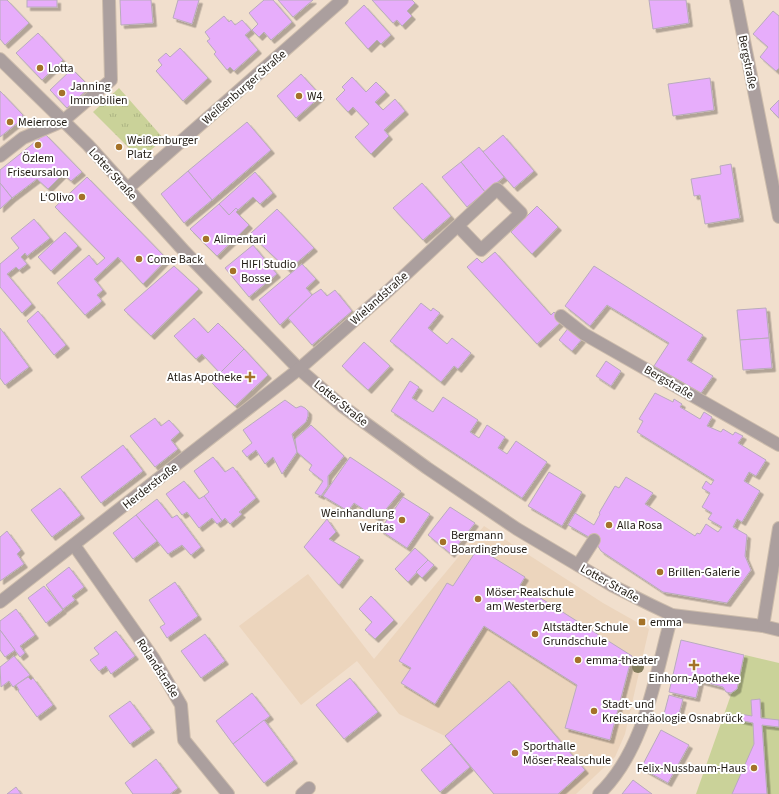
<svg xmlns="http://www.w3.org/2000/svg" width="779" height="794" viewBox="0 0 779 794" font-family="'Source Sans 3',sans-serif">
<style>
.built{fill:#ecd5bd}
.grass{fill:url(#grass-tufts)}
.park{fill:#cad299}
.building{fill:#e7adfb;stroke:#b9abbd;filter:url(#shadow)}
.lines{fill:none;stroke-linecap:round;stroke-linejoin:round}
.minor-casing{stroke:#ccbcac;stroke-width:14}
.minor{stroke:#ab9f9e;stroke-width:12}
.tree{fill:#837d5d}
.poi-dot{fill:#a47228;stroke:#fff;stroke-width:1.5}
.labels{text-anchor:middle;stroke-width:4;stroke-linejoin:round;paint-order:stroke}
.street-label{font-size:12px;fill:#221c15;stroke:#fff}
.poi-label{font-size:12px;fill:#221c15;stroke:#fff;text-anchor:start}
</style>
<defs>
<pattern id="grass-tufts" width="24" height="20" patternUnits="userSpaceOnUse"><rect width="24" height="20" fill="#cad299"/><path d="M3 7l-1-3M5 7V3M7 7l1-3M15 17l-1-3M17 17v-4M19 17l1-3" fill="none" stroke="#adb483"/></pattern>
<filter id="shadow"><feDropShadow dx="3.5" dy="3.5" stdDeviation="0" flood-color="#0004"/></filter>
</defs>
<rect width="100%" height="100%" fill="#f1dfcd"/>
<path class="built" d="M484,526L603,603L649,629L625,734L615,757L576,794H494L445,736L399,714L357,661L301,705L239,626L308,574L374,659Z"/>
<path class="grass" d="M119,88L164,139L140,159L93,112Z"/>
<path class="park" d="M745,655L779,663V794H696Z"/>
<g class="building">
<path d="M0,0H7L29,23L5,45L0,39Z"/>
<rect x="27" y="0" width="30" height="7"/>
<path d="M120,0H151L153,23L121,25Z"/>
<path d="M178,0H199L192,24L173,18Z"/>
<path d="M264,0H273L292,22L271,40L264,32L259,37L252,30L258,24L249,13Z"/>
<path d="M278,0H313L293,17Z"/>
<path d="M372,0H412L415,3L407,11L412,16L402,26L397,20L393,23Z"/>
<path d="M649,0H686L689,23L653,29Z"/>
<path d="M364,5L391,35L381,44L377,40L368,49L345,23Z"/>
<path d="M773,11L779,16V68L776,71L760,57L768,47L753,34Z"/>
<path d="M224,16L229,22L231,20L235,25L242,20L251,30L245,35L258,50L234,71L230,67L227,70L214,54L216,52L207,41L210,39L205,32Z"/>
<path d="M38,33L63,60L42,80L16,53Z"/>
<path d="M180,48L208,78L183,101L156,71L162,65L158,60L166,53L170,57Z"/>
<path d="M72,69L90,87L67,108L50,90Z"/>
<path d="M301,74L321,96L296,118L277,96Z"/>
<path d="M352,77L366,92L376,82L386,92L375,102L383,110L395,99L405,111L384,130L389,136L371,154L355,137L369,124L353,107L348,112L336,99L345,90L342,87Z"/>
<path d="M710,78L714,110L673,116L668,84Z"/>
<path d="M0,91L23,115L20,121L0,137Z"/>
<path d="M779,100V118L770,109Z"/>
<path d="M247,122L271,150L212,200L188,171Z"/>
<path d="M45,134L82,172L71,181L63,174L48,189L37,179L12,198L0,183V170Z"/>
<path d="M503,135L534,171L514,188L483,152Z"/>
<path d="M479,147L504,177L485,192L461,162Z"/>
<path d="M461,162L485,192L467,207L442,177Z"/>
<path d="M731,164L740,218L705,224L700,195L694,196L691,179L721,174L720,166Z"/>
<path d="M188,171L212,200L184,223L161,194Z"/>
<path d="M255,172L273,193L260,204L253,197L238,210L236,208L229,215L219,204Z"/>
<path d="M87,177L167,259L143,284L118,257L94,279L103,290L97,295L102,301L85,315L57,283L89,255L97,265L105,258L55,207Z"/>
<path d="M0,183L12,198L0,209Z"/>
<path d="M422,183L451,216L423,240L393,208Z"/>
<path d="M219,204L229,215L236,208L238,210L236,212L249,225L217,256L190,229Z"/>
<path d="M537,206L558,227L532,254L511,232Z"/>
<path d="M277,209L314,248L288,270L250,234Z"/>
<path d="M34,219L50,238L27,256L25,253L21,257L27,264L19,270L16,267L7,274L32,304L22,313L0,287V264L19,248L11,238Z"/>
<path d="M65,232L78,246L51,271L38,257Z"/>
<path d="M253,245L277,274L249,297L225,268Z"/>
<path d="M495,252L551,315L554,312L562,321L537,344L467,267L477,258L482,263Z"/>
<path d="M302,264L316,279L306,288L312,295L280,325L259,300Z"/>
<path d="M174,266L199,289L151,336L124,310Z"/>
<path d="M594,266L703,335L687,360L713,376L701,393L654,366L669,343L607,305L590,326L565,306Z"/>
<path d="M321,289L327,296L335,290L352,311L312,345L288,318L312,295Z"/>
<path d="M421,303L431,311L433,308L440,313L428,328L447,344L452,338L471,353L458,369L454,366L441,382L390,341Z"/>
<path d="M766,308L769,338L740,340L737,310Z"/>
<path d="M38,311L66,345L54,355L27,321Z"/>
<path d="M194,318L208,333L218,323L244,349L220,373L202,354L196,359L174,336Z"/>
<path d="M569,327L583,338L572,351L559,340Z"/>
<path d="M0,328L29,367L5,385L0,378Z"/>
<path d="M769,338L772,368L743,370L740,340Z"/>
<path d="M364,342L390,366L368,390L342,366Z"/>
<path d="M244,349L268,375L235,406L211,382Z"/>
<path d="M606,361L621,371L611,386L596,376Z"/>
<path d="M410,381L419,387L412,398L433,412L443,397L478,420L470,432L479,438L487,425L505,437L498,448L507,454L516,441L547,462L522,498L391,411Z"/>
<path d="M655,393L673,402L674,399L682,404L680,407L700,419L704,412L712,417L707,426L721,432L723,429L733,435L735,432L743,436L738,443L766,460L756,476L749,472L744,481L760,491L742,522L737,519L733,527L747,535L745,556L751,570L727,603L663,592L601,551L594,540L568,525L575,513L594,525L600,514L599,513L615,486L619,488L626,477L653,493L645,504L695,536L697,533L700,534L706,524L718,532L722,527L708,519L712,513L702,507L710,493L702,488L706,481L711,485L714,480L637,432L643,421L639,419Z"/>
<path d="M285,400L296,408L301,406L305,408L308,411V416L306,422L292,434L297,452L282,474L273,457L265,464L256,450L247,457L242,451L252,443L243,430Z"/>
<path d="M155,418L161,426L169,420L180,432L171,440L178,449L155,467L130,436Z"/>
<path d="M311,425L344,456L328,476V486L321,496L315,493L323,481L309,470L312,465L297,452L295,439Z"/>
<path d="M123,445L143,471L101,503L81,477Z"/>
<path d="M213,457L225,472L233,467L256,498L239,512L242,514L230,524L225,518L222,521L204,496L209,492L194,471Z"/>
<path d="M350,457L401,491L378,519L354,503L348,511L323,496Z"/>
<path d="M549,472L582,492L562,526L528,506Z"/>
<path d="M184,481L199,499L204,496L222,521L217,524L212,518L199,528L187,512L182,515L166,494Z"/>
<path d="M60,488L81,515L52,537L31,510Z"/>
<path d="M403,497L430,514L407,548L380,530Z"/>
<path d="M157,499L172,518L177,515L201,547L191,555L182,545L168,554L136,515Z"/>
<path d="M450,507L475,523L451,554L428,535Z"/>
<path d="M136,515L157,541L133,559L113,533Z"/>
<path d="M327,519L336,532L329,539L360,557L339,585L304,547Z"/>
<path d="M7,531L21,550L17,554L24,564L0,581V537Z"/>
<path d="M415,548L428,560L408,582L395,569Z"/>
<path d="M478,548L525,577L520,585L632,656L610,740L565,728L577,685L484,626L435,704L401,683L411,668L399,661L447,583L453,586Z"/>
<path d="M428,560L434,565L422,578L416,572Z"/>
<path d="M69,567L84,587L72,596L75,600L63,609L46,585Z"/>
<path d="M175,582L198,616L167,638L160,627L165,624L149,600Z"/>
<path d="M44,586L63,610L46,623L28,598Z"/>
<path d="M371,596L394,620L375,639L365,630L372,622L359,609Z"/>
<path d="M16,609L35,635L20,646L25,653L20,657L0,630V621Z"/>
<path d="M0,630L15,650L5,657L0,650Z"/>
<path d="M116,631L135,656L111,674L106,666L99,671L90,660L99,654L94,648Z"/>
<path d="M205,634L225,661L201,678L181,651Z"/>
<path d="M681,640L744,655L737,689L731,693L726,692L723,687L700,681L696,698L669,692Z"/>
<path d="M14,656L30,675L13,687L9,681L1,687L0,667Z"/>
<path d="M28,677L31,680L33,678L53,705L37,717L18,691L19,690L16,685Z"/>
<path d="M350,678L378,712L344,739L316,705Z"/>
<path d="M509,681L585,770L558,794H494L445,736Z"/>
<path d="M252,693L270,716L233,744L216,721Z"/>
<path d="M669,695L683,699L678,718L664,714Z"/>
<path d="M760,699L761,718L779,720V727L762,725L767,794H732L754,744L753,723L739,720L740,714L752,716L751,700Z"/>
<path d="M130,701L151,729L130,744L109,716Z"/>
<path d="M264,720L294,760L264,783L233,744Z"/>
<path d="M661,730L689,745L668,783L641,768Z"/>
<path d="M451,744L470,767L440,792L421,770Z"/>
<path d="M156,759L178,788L170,794H133L125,783Z"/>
<path d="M633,780L652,794H622Z"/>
<path d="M16,787L21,794H7Z"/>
</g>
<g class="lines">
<g class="minor-casing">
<g id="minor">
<path d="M736,0L779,217"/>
<path d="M0,59L88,145L185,252L299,369L342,406L427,468L517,529L613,586L651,605L672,615L763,626L779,630"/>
<path d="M0,156L23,138L63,121L111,80L109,0"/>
<path d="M127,189L342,0"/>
<path d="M561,316L584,334L779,445"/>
<path d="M74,545L154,659L181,705L184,740L228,794"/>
<path d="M578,565L594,540"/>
<path d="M0,602L299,369L389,290L497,189L521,213L481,250L458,226"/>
<path d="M763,626L779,528"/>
<path d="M302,794L309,788"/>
<path d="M599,794C646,749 655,675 672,615"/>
</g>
</g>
<use href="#minor" class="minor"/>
</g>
<circle class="tree" cx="638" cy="667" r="6"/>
<g class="poi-dot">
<circle cx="40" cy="68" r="4"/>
<circle cx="62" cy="93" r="4"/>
<circle cx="299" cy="96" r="4"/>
<circle cx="10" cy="122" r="4"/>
<circle cx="38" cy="145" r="4"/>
<circle cx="119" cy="147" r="4"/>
<circle cx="82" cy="197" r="4"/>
<circle cx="206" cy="239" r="4"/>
<circle cx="139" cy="259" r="4"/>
<circle cx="233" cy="271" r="4"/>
<path d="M248 371h4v4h4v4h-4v4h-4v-4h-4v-4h4z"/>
<circle cx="402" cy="520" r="4"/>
<circle cx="609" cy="525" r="4"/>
<circle cx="443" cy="542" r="4"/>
<circle cx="660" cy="572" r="4"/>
<circle cx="478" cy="599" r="4"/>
<rect x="638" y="618" width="8" height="8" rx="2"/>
<circle cx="535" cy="634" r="4"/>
<circle cx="578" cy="660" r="4"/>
<path d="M692 659h4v4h4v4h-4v4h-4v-4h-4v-4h4z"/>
<circle cx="594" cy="711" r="4"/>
<circle cx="515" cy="753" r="4"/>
<circle cx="754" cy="768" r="4"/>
</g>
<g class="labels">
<g class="street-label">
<text transform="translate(748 62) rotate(79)" y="4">Bergstraße</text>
<text transform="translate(244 87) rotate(-41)" y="4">Weißenburger Straße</text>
<text transform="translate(113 174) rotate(48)" y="4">Lotter Straße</text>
<text transform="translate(379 298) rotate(-42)" y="4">Wielandstraße</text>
<text transform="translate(669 382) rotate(30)" y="4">Bergstraße</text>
<text transform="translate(341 403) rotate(39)" y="4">Lotter Straße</text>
<text transform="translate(150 486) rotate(-38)" y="4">Herderstraße</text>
<text transform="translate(610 583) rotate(29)" y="4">Lotter Straße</text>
<text transform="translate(158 668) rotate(57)" y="4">Rolandstraße</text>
</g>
<g class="poi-label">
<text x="48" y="72">Lotta</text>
<text x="70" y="90">Janning<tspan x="70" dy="14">Immobilien</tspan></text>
<text x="307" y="100">W4</text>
<text x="18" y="126">Meierrose</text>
<text x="127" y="144">Weißenburger<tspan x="127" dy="14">Platz</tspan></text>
<text x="38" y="162" text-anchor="middle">Özlem<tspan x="38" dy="14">Friseursalon</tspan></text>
<text x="74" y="201" text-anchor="end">L‘Olivo</text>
<text x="214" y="243">Alimentari</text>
<text x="147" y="263">Come Back</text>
<text x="241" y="268">HIFI Studio<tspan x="241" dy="14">Bosse</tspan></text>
<text x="242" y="381" text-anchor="end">Atlas Apotheke</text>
<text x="394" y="517" text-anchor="end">Weinhandlung<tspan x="394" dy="14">Veritas</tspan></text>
<text x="617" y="529">Alla Rosa</text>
<text x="451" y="539">Bergmann<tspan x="451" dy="14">Boardinghouse</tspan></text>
<text x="668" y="576">Brillen-Galerie</text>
<text x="486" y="596">Möser-Realschule<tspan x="486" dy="14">am Westerberg</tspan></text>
<text x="650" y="626">emma</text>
<text x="543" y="631">Altstädter Schule<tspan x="543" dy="14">Grundschule</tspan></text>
<text x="586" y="664">emma-theater</text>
<text x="694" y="682" text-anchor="middle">Einhorn-Apotheke</text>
<text x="602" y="708">Stadt- und<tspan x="602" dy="14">Kreisarchäologie Osnabrück</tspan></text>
<text x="523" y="750">Sporthalle<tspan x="523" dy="14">Möser-Realschule</tspan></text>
<text x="746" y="772" text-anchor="end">Felix-Nussbaum-Haus</text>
</g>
</g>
</svg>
